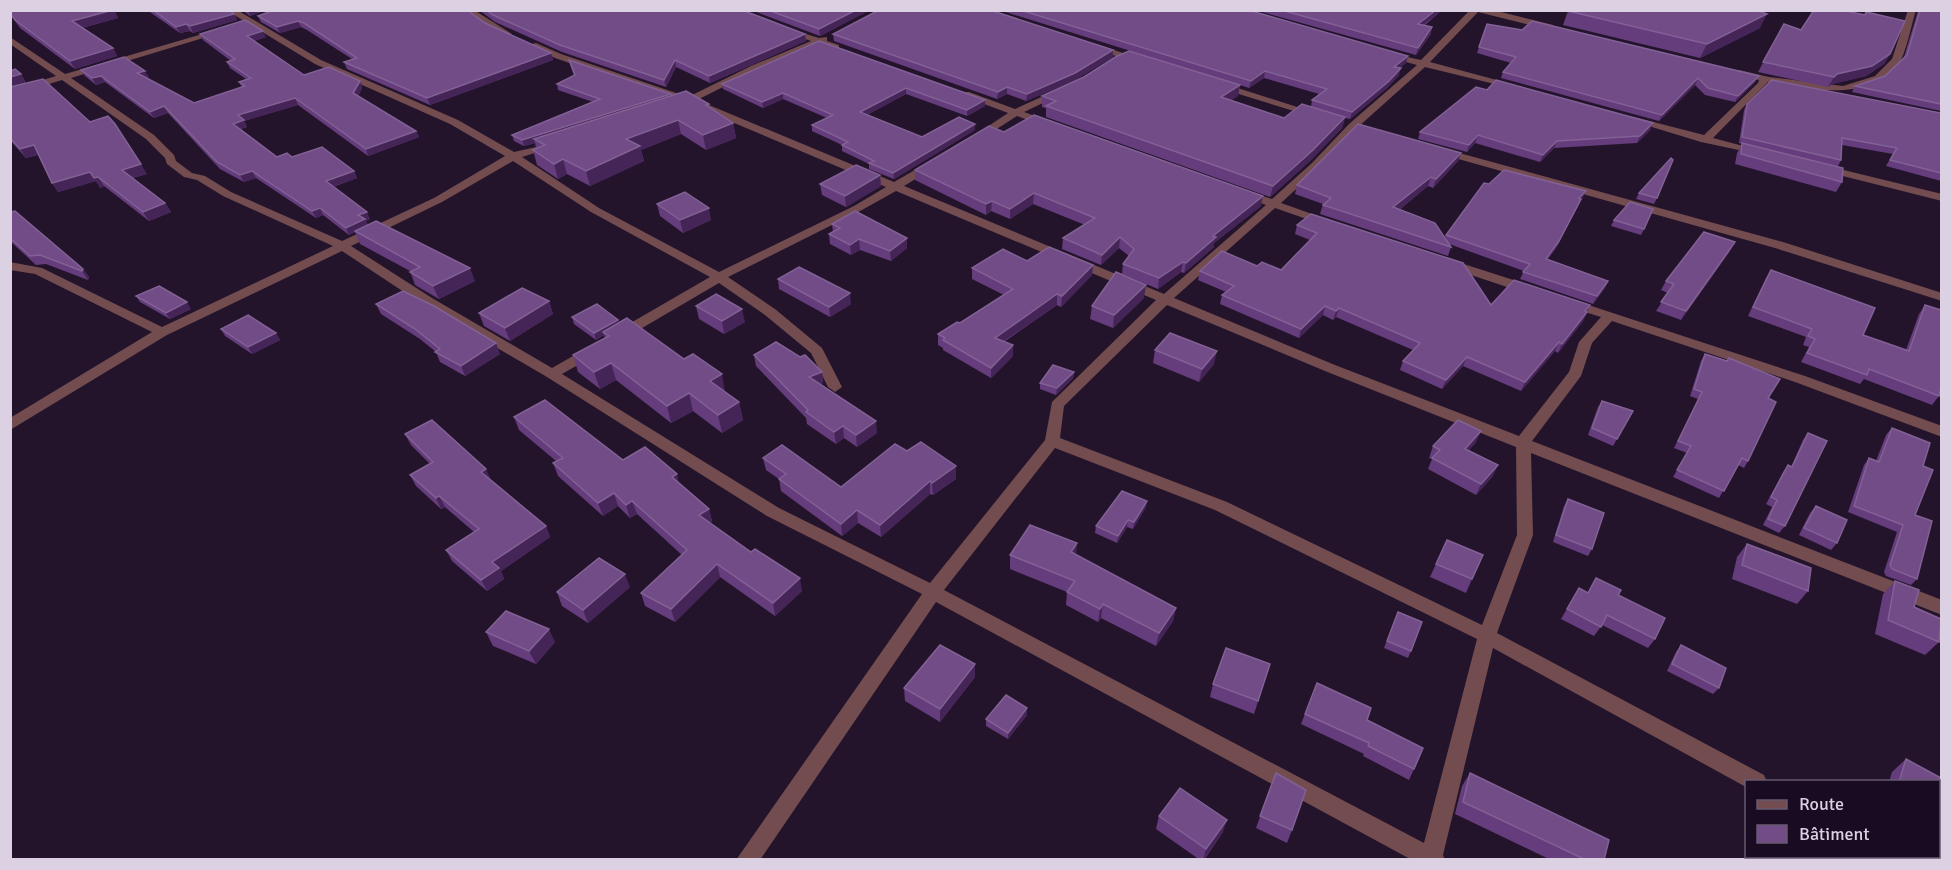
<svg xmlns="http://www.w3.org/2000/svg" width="1952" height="870" viewBox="0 0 1952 870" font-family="Signika,sans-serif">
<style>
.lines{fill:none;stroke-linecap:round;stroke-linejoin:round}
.minor{fill:#724c4e;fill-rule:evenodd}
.wall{fill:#653c7c;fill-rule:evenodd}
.shaded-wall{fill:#452557}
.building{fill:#724c87;stroke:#826195;stroke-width:1.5}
</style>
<rect width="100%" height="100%" fill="#23142c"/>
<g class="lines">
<g class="minor">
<path d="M226,10H237L321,60L458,120L514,152L554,143V147L522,157L599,208L719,272L854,206L886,187L689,104H681V101L555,58L528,45L536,43L561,54L688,97L751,66L811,41L783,31V27L819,38L827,37V41L839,45V49L819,44L757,70L697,100L894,182L927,163H935V167L904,186L1164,294L1266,205L1239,195V191H1247L1272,199L1312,163L1349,124L1417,65L1384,56V52L1421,60L1470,10H1493L1553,25V29L1550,30L1478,12L1430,62L1515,85V89L1425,67L1357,128L1320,167L1281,203L1332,221V225H1324L1275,208L1174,298L1335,365L1519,436L1569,372L1579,342L1601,317L1565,306L1564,303L1570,299L1805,376L1942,426V437L1795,382L1612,321L1592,343L1581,376L1532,441L1942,600V615L1531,453L1533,535L1497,633L1764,775L1767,782H1746V787L1493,648L1443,855L1445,860H1412L936,602L760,860H736L922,594L767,516L547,377L422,304L342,251L167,335L10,430V418L152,332L35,274L10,270V262L42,268L162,327L333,246L223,196L197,180L184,177L167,164L165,158L146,139L62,80L10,96V90L56,76L10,44V37L65,74L223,28V32L71,78L154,135L174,155L176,161L192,173L205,176L231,192L342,241L434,198L505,156L450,124L315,64ZM513,161L591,212L710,277L615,332L613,335L615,338H625L719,283L765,315L811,353L828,387L835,392L842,387L822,348L775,309L728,277L862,210L896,191L1156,300L1052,402L1045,440L930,583L779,508L562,374L597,354L599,351L597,348H587L552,368L432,298L351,246L442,202ZM1167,305L1325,371L1516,447L1517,535L1482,625L1227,502L1060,438L1064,406ZM1055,448L1215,510L1477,639L1424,843L944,590Z"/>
<path d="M463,10H474L512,34L505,36Z"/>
<path d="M1908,10H1916C1911,26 1908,45 1901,60C1879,103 1806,90 1768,82L1713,138L1762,151V155L1701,142L1629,120L1634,117L1704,135L1758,83L1759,80L1736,75V71L1739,70L1769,77L1843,86L1875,76L1892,59Z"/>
<path d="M1090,44H1096L1144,60L1139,63L1090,48Z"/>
<path d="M1216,83H1222L1319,114L1310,116L1216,87Z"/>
<path d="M1061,88L1066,91L1064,93L1024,112L1052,122V126H1044L1017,116L981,139L972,137L1008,113L963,96V92H969L1015,109Z"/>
<path d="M1441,148L1783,242L1942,293V301L1775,248L1437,153V149Z"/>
<path d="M1823,165L1942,194V201L1819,170L1818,168Z"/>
<path d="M1448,259L1535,287L1536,290L1530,294L1525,293L1444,266L1442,263Z"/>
<path d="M1891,856H1916L1918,860H1892Z"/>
</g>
</g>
<g class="wall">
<path d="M114,10L118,18L82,28L113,48L117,56L75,69L20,28L10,14Z"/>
<path d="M147,10H229L234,14L237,20L193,33L190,31L180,33Z"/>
<path d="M242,10H266L250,16Z"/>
<path d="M479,10H742L805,34L806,41L710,83L676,67L666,87L562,52L495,22Z"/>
<path d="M751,10H870L820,36Z"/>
<path d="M999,10H1248L1406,63L1399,68V75L1387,88L1350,119L1345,118L1342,128L1310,161L1270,197L1046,117V108L1042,107V96L1179,66ZM1264,78L1319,94L1312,100L1311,107L1284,118L1231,100L1238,96L1240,85L1249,88Z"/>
<path d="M1255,10H1442L1424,26L1431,34L1416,55Z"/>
<path d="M1941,10V111L1852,92L1855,86L1885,76L1904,57L1918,11Z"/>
<path d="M1568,11L1760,28L1700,58L1563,25Z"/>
<path d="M258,16L485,23L551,53L553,60L430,105L347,69L344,62L352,59L307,30L301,27L280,33L261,22Z"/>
<path d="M1487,24L1755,82L1735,102L1705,95L1695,85L1659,121L1501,78L1503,72L1511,63L1477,53Z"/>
<path d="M1784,24L1801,30L1890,54L1884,64L1866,76L1832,84L1828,87L1758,72Z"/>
<path d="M200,34L266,37L254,41L304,75L360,81L362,88L358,96L416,131L419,137L368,156L298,105L244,121L247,127L241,129L277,157H292L354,171L357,178L333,187L370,219L366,221L368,225L475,281L439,299L415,285L410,271L360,244L355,232L349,235L323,215L316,218L256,178L244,182L220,169L168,113L154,118L105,82L96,85L85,76L81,70L149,77L146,78L194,103L242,87L239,82L246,79L230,68L227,62L231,61L203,40Z"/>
<path d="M833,34L1113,57L1075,80L1026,101L1007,94L997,99L834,41Z"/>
<path d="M819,41L985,106L967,116L906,94L867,115L922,137L975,130L894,179L869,169V164L842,151V145L812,131V125L827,118L783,99L763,108L723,89L722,84Z"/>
<path d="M569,60L671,96L709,107L733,123L736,138L706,150L681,134L641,150L644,161L590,186L567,174L558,179L537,165L533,150L536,148L535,143L524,146L514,141L512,135L593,102L558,90L557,84L574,76Z"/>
<path d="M10,71L21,74L26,83L19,85L147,174L133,178L165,203L171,212L149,221L104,186L100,188L96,181L58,192L52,183L38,155L26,158L10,140Z"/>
<path d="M1487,90L1653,123L1650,130L1637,143L1554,148L1540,162L1475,143L1467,152L1418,139L1420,132Z"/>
<path d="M1747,104L1941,113V181L1886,166L1893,154L1842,145L1841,160L1838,166L1842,182L1836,192L1735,164L1737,153L1742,144L1739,143L1744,110Z"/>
<path d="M1004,132L1261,206L1214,243V247L1184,273L1181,272L1158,289L1122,274L1123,264L1129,256L1119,248L1101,265L1062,249L1063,238L1085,225L1033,204L1010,219L991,211L986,215L915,180V170Z"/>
<path d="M1461,153L1458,161L1433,188L1428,186L1399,210L1445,237L1446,235L1489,184L1586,191L1556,248L1548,259L1608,281L1605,288L1593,304L1520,279L1524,271L1449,244L1451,247L1448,256L1320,214L1323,204L1295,194L1297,185Z"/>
<path d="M880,175L881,186L846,207L822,195L820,184Z"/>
<path d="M1639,193L1657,198L1654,204L1636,199Z"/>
<path d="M657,204L711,220L683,233L660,216Z"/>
<path d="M10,212L83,269L89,277L88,280L46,264L36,265L10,241Z"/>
<path d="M1614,220L1644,229L1641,235L1611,226Z"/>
<path d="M832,224L907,238V248L891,261L860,250L851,255L830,244L829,234L833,232Z"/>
<path d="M1297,225L1491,305H1590L1583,321L1558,353L1555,351L1521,391L1463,366L1442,389L1400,370L1403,361L1413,350L1336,317L1333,320L1323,315L1299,338L1220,304L1222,295L1226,292L1198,280L1200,271L1257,266L1281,270L1310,240L1295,234Z"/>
<path d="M1730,251L1681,320L1656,311L1668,293L1661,290L1666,281Z"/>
<path d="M1027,261L1093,265L1092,275L1061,307L1057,305L1004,342L1013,345V356L991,378L943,350V348L938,345V334L960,323L1004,295L972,279V268Z"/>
<path d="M1771,270L1863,335L1906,350L1919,314L1925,305L1939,396L1932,405L1864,379L1860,384L1801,362L1809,347L1803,345L1806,337L1748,316L1766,278Z"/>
<path d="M778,279L851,304L830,317L779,289Z"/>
<path d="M136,296L191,309L170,319L140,302Z"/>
<path d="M1144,298L1113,328L1090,319L1092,306Z"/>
<path d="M549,301L553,314L510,341L484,326L479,313Z"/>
<path d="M376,304L500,354L465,376L440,362L436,352L420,339L381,314Z"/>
<path d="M696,306L745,322L724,334L699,319Z"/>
<path d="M572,317L618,320L619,323L725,392L739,402L743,420L722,433L693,411L671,423L616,380L600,389L578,372L573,355L605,338L604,335L596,340L574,324Z"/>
<path d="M221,329L276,333L280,340L252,354L225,336Z"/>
<path d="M1155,350L1214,364L1199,382L1153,363Z"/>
<path d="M1705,354L1768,398L1748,461L1744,468L1738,465L1719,498L1673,477L1687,453L1674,448L1698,399L1690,396L1701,361Z"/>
<path d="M754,355L822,372L823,383L820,384L877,433L857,447L844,438L836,444L807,424L806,418L756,366Z"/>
<path d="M1074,372L1073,378L1056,395L1040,389V383Z"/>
<path d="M1602,401L1633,411L1613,446L1588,435L1598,407Z"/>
<path d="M514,417L679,483L709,509L712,521L710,523L802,591L775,616L720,577L675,622L645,606L641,593L682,555L637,514L630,518L618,506L603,516L558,476L553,463L556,461L519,430Z"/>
<path d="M1892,428L1923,466L1915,515L1917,579L1911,585L1886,576L1884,572L1897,532L1848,512L1864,465L1869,458L1876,461L1886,435Z"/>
<path d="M1808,433L1785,526L1779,533L1763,525L1772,507L1766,504L1783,472L1788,465L1791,467L1803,440Z"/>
<path d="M405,434L491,480L546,526L550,537L501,571L504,579L487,591L452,561L446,550L474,532L445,507L441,509L416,486L410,475L430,464L411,445Z"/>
<path d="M1476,442L1469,450L1498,465L1492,477L1476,495L1428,469L1432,459L1429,458L1433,446Z"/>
<path d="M907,451L956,479L933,495L930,494L881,537L858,523L842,536L781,491L779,479L766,470L763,458L841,487Z"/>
<path d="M1568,499L1592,549L1588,556L1553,542L1564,506Z"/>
<path d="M1816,506L1837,543L1831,550L1799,535L1810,513Z"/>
<path d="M1146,507L1133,529L1127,527L1117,543L1095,533L1096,526Z"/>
<path d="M1447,540L1472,579L1466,593L1430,577Z"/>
<path d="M1747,544L1808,591L1797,604L1732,579L1737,557Z"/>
<path d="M1010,555H1076L1176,608L1173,621L1156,646L1101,618L1098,622L1066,605L1067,592L1010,569Z"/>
<path d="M1895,581L1939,642L1925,655L1875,634L1883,594Z"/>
<path d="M630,587L588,623L562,606L557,592Z"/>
<path d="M1579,588L1587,592L1618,595L1655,639L1648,648L1602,625L1594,636L1561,619Z"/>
<path d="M1398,612L1411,651L1408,658L1384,648Z"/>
<path d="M486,632L555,642L536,664L493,646Z"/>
<path d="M1681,645L1719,688L1713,694L1667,671L1676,652Z"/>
<path d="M975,664V677L940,722L905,701L904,688Z"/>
<path d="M1270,664L1254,714L1210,697L1213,684Z"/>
<path d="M1317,683L1367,720L1414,769L1409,780L1363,756L1364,754L1301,724Z"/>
<path d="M1027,715L1008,739L986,726V719Z"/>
<path d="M1906,759L1938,782H1889L1892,772Z"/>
<path d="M1276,773L1292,830L1287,843L1256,828Z"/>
<path d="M1470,773L1604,860H1551L1455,814L1462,786Z"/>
<path d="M1159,816L1223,832L1204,860H1200L1156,829Z"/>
</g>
<g class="shaded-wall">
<path d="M114,10L118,18L77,29L72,21Z"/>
<path d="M248,10H266L250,16Z"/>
<path d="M856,10H870L820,36L819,29Z"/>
<path d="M1436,10H1442L1416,31L1418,24Z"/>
<path d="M234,14L237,20L193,33L190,26Z"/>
<path d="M1767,14L1760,28L1700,58L1707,44Z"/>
<path d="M298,21L301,27L280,33L277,27Z"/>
<path d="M186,24L190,31L180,33L176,27Z"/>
<path d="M1432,27L1431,34L1416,55L1418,48Z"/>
<path d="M263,31L266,37L250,42L247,36Z"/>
<path d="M805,34L806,41L710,83L709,76Z"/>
<path d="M113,48L117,56L75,69L70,61Z"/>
<path d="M1113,50V57L1075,80L1026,101L1027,94Z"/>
<path d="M551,53L553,60L430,105L427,98Z"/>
<path d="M1890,54L1884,64L1866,76L1832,84L1828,87L1834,77L1837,74Z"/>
<path d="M1408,56L1406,63L1392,74L1394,67Z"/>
<path d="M675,60L676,67L666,87L664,80Z"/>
<path d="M1401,68L1399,75L1387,88L1350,119L1352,112Z"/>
<path d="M145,71L149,77L141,79L137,73Z"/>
<path d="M1265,71L1264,78L1249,88L1251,81Z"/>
<path d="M21,74L26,83L10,88V77Z"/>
<path d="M101,76L105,82L96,85L92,78Z"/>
<path d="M1759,76L1755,82L1735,102L1738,96Z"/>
<path d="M1698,78L1695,85L1659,121L1662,115Z"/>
<path d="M360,81L362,88L356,100L353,93Z"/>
<path d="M1240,85L1238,96L1219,108L1221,97Z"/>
<path d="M1007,87V94L997,99L998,92Z"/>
<path d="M906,88V94L861,118L860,112Z"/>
<path d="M783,93V99L763,108L762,102Z"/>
<path d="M671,94L672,100L534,139L535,143L524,146L522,140Z"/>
<path d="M295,98L298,105L244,121L247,127L237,130L233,124L238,115Z"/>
<path d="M985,100V106L967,116V110Z"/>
<path d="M164,106L168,113L154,118L150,112Z"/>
<path d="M1345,117L1342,128L1310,161L1270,197L1273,186Z"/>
<path d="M678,120L681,134L641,150L644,161L590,186L586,171L626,139Z"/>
<path d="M733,123L736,138L706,150L703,135Z"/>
<path d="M1653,123L1650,130L1637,143L1640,136Z"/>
<path d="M975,124V130L894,179L893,173Z"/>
<path d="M416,131L419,137L368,156L366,149Z"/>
<path d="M1478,135L1475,143L1467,152L1469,145Z"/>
<path d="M1557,141L1554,148L1540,162L1543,155Z"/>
<path d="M34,145L40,154L26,158L20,149Z"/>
<path d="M1461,153L1458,161L1433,188L1436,179Z"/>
<path d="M563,159L567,174L558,179L554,164Z"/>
<path d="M141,164L147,174L128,179L122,170Z"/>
<path d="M252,171L256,178L244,182L240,175Z"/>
<path d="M354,171L357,178L329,188L326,181Z"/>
<path d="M90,172L98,177L104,186L100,188L96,181L58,192L52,183Z"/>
<path d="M880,175L881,186L846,207L845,196Z"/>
<path d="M1431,177L1428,186L1391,216L1393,207Z"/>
<path d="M1586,191L1556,248L1543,266L1579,198Z"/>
<path d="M1034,193L1033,204L1010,219V209Z"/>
<path d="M1263,196L1261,206L1214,243V247L1184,273L1186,263L1213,236Z"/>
<path d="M992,201L991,211L986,215V204Z"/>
<path d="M165,203L171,212L149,221L143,212Z"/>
<path d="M320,208L323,215L316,218L312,211Z"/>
<path d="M709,208L711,220L683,233L680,220Z"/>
<path d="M367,212L370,219L366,221L368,226L349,235L346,228L358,215Z"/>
<path d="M1120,237L1119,248L1101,265L1102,255Z"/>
<path d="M907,238V248L891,261L890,251Z"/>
<path d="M859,239L860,250L851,255L850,245Z"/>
<path d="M1735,242L1730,251L1681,320L1686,311Z"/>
<path d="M1183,262L1181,272L1158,289L1159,278Z"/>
<path d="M1093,265L1092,275L1061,307L1062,296Z"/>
<path d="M470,268L475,281L439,299L433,286Z"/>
<path d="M83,269L89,277L88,280L82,271Z"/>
<path d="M1608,281L1605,288L1593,304L1597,296Z"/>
<path d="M1146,285L1144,298L1113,328L1114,315Z"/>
<path d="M850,293L851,304L830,317L829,307Z"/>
<path d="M1057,294V305L994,348L995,338Z"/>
<path d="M549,301L553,314L510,341L505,328Z"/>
<path d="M187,302L191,309L170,319L166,313Z"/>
<path d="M1590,305L1583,321L1558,353L1562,344Z"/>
<path d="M1325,306L1323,315L1299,338L1301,329Z"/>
<path d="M1339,308L1336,317L1333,320L1336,311Z"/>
<path d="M742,309L745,322L724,334L722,321Z"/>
<path d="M618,320L620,326L603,332L604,335L596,340L594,333Z"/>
<path d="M276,333L280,340L252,354L248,347Z"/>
<path d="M1559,342L1555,351L1521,391L1525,382Z"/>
<path d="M496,343L500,354L465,376L461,366Z"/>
<path d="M1013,345V356L991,378V368Z"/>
<path d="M1217,351L1214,364L1199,382L1202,369Z"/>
<path d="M1467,357L1463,366L1442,389L1446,380Z"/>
<path d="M611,363L616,380L600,389L594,372Z"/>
<path d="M822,372L823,383L811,389L809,377Z"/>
<path d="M1074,372L1073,378L1056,395L1057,388Z"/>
<path d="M722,374L725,392L710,381Z"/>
<path d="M689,393L693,411L671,423L667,406Z"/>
<path d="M739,402L743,420L722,433L718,415Z"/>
<path d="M876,421L877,433L857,447L856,435Z"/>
<path d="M843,426L844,438L836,444L834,432Z"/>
<path d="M1481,431L1476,442L1460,460L1465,449Z"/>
<path d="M1498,465L1492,477L1476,495L1481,484Z"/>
<path d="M956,466V479L933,495L932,483Z"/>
<path d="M486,469L491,480L481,472Z"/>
<path d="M677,474L680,487L672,477Z"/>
<path d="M930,481V494L881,537L880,525Z"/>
<path d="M614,493L618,506L603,516L598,503Z"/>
<path d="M439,496L445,507L441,509L436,498Z"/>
<path d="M632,501L637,514L630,518L626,505Z"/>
<path d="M1147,501L1146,507L1133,529L1134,522Z"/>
<path d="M709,509L712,521L702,528L699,515Z"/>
<path d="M857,510L858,523L842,536L841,524Z"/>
<path d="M1128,520L1127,527L1117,543L1118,536Z"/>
<path d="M546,526L550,537L501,571L504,579L487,591L481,580L492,562Z"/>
<path d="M1077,543L1076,556L1071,552Z"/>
<path d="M717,564L720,577L675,622L671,609Z"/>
<path d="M625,574L630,587L588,623L583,610Z"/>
<path d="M800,578L802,591L775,616L773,603Z"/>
<path d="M1103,604L1101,618L1098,622L1100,609Z"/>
<path d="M1176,608L1173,621L1156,646L1159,633Z"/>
<path d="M549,629L555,642L536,664L529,651Z"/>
<path d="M975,664V677L940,722V709Z"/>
<path d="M1027,708V715L1008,739V733Z"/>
<path d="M1227,820L1223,832L1203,860L1206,849Z"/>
</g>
<g class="building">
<path d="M10,10H113L72,21L113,48L70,61L15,20L10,13Z"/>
<path d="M153,10H229L234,14L190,26L186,24L176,27Z"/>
<path d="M274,10H467L485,23L551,53L427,98L344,62L357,58L304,23L298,21L277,27L258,16Z"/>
<path d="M486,10H742L805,34L709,76L675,60L664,80L560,45L493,15Z"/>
<path d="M768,10H856L819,29Z"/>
<path d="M879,10H990L1113,50L1075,73L1027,94L1007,87L998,92L833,34Z"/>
<path d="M1020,10H1248L1408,56L1394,67L1401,68L1389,81L1352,112L1312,100L1327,89L1265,71L1251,81Z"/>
<path d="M1281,10H1436L1418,24L1432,27L1418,48Z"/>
<path d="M1570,10H1755L1767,14L1707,44L1568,11Z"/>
<path d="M1814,10H1841L1865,15L1866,12L1905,21L1890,54L1872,66L1837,74L1834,77L1763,62L1784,24L1801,30Z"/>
<path d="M1920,10H1941V104L1855,86L1885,76L1907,55Z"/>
<path d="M245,20L263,31L247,36L304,75L329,67L360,81L353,93L416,131L366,149L295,98L238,115L244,120L233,124L277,157L287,153L292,157L322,147L354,171L326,181L367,212L358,215L365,219L346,228L320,208L312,211L252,171L240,175L217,162L164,106L150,112L101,76L92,78L81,70L124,57L145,71L137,73L194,103L245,86L239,82L251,78L227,62L235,59L200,34Z"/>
<path d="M1532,21L1759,76L1738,96L1708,88L1698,78L1662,115L1503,72L1516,57L1479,47L1487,24L1522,30Z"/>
<path d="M819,41L985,100L967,110L906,88L860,112L922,137L959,117L975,124L893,173L869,163L874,161L842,145L848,142L812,125L833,115L783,93L762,102L722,84Z"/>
<path d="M1129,51L1240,85L1221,97L1284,118L1302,104L1345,117L1313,150L1273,186L1046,106L1056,101L1042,96L1084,77L1117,56Z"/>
<path d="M569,60L671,94L522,140L512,135L600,99L557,84L575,75Z"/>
<path d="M15,69L21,74L10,77V71Z"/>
<path d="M43,79L90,122L108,116L115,124L141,164L122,170L165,203L143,212L98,177L94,178L90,172L52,183L34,145L20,149L10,138V87Z"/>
<path d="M1496,80L1653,123L1640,136L1557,141L1543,155L1478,135L1469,145L1420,132L1476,87L1487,90Z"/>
<path d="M1772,80L1941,113V173L1890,160L1897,148L1842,138L1841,160L1742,137L1747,104Z"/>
<path d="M686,91L709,104L706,105L733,123L703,135L678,120L626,139L640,146L586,171L563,159L554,164L533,150L545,145L534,139Z"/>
<path d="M1034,115L1263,196L1213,236L1216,237L1186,263L1183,262L1159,278L1123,264L1134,249L1120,237L1102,255L1063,238L1095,218L1034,193L1010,209L992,201L986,204L915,170L989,126L1004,132Z"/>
<path d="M1358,124L1461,153L1436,179L1431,177L1393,207L1435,223L1451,247L1323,205L1331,198L1297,185Z"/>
<path d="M1742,143L1843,168L1842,182L1741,154Z"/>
<path d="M1671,158L1673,160L1657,198L1639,193Z"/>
<path d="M856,165L880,175L845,196L820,184Z"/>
<path d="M1504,170L1586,191L1579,198L1581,199L1559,241L1546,259L1608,281L1597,296L1523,272L1530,264L1446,235L1484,183L1489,184Z"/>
<path d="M685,192L709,208L680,220L657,204Z"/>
<path d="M1630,202L1653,209L1644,229L1614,220Z"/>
<path d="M15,211L83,269L82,271L40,255L30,256L10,238V212Z"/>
<path d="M855,211L907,238L890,251L859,239L850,245L829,234L840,228L832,224Z"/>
<path d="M1311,214L1463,263L1491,305L1514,280L1590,305L1585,311L1587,312L1562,344L1559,342L1525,382L1467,357L1446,380L1403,361L1420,343L1339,308L1336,311L1325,306L1301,329L1222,295L1234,286L1200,271L1222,251L1257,266L1262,262L1281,270L1317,233L1297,225Z"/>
<path d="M376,221L470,268L433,286L410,272L420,267L355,231Z"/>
<path d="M1704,232L1735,242L1686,311L1661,302L1674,284L1666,281Z"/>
<path d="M1049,247L1093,265L1062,296L1057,294L995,338L1013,345L991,368L943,340L945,338L938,334L957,322L960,323L1013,289L972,268L1003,249L1027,261Z"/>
<path d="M799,267L850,293L829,307L778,279Z"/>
<path d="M1771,270L1875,308L1863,335L1909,351L1925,305L1941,310V387L1939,396L1869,369L1867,375L1807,353L1815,339L1808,336L1812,329L1753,307Z"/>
<path d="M1116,272L1146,285L1114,315L1092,306Z"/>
<path d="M159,286L187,302L166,313L136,296Z"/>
<path d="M522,288L549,301L505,328L479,313Z"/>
<path d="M403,291L434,306L496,343L461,366L435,352L440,349L415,329L376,304Z"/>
<path d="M716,294L742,309L722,321L696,306Z"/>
<path d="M597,304L618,320L594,333L572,317Z"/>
<path d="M248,315L276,333L248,347L221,329Z"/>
<path d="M627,318L684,359L693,354L722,374L710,381L739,402L718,415L689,393L667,406L611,363L594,372L573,355L609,336L603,332Z"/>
<path d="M1170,333L1217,351L1202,369L1155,350Z"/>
<path d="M776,342L800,357L805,355L822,372L809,377L876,421L856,435L843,426L834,432L806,412L808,410L754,355Z"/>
<path d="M1705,354L1727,361L1729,358L1780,379L1768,398L1776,402L1748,461L1742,458L1724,491L1677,470L1691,446L1678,441L1702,392L1694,389Z"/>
<path d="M1053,365L1074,372L1057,388L1040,383Z"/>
<path d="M545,400L623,460L645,447L677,474L672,477L709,509L699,515L751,552L755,549L800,578L773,603L717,564L671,609L641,593L687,550L632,501L626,505L614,493L598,503L553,463L563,458L514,417Z"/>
<path d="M1602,401L1633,411L1617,439L1592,428Z"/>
<path d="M432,420L486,469L481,472L546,526L492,562L499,568L481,580L446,550L479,529L439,496L436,498L410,475L433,462L405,434Z"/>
<path d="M1458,420L1481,431L1465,449L1498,465L1481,484L1432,458L1440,450L1433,446Z"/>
<path d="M1892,428L1930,443L1923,466L1933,470L1915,515L1932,521L1917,579L1892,569L1890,565L1903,525L1854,506L1869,458L1879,462Z"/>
<path d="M1808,433L1827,441L1785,526L1768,519L1777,500L1771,497L1788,465L1792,467Z"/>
<path d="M921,442L956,466L932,483L930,481L880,525L857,510L841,524L779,479L786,474L763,458L782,445L841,487L895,444L907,451Z"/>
<path d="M1122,491L1147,501L1134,522L1128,520L1118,536L1096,526Z"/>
<path d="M1568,499L1604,513L1592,549L1556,535Z"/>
<path d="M1816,506L1847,520L1837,543L1804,528Z"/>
<path d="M1030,525L1077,543L1071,552L1176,608L1159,633L1103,604L1100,609L1067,592L1075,581L1010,555Z"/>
<path d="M1447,540L1483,555L1472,579L1436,564Z"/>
<path d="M1747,544L1811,568L1808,591L1742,565Z"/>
<path d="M599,558L625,574L583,610L557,592Z"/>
<path d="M1596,578L1621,590L1618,595L1665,618L1655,639L1607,615L1601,627L1567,609L1579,588L1588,593Z"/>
<path d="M1895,581L1919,590L1914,607L1941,619L1939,642L1888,620Z"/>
<path d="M506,611L549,629L529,651L486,632Z"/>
<path d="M1398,612L1422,622L1411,651L1387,641Z"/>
<path d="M940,645L975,664L940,709L904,688Z"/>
<path d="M1681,645L1726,668L1719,688L1672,664Z"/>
<path d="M1226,648L1270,664L1258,701L1213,684Z"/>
<path d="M1317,683L1371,708L1367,720L1423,748L1414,769L1368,746L1369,743L1305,714Z"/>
<path d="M1006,695L1027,708L1008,733L986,719Z"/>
<path d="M1906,759L1941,778V796L1938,807V782H1899Z"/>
<path d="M1276,773L1306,790L1292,830L1260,816Z"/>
<path d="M1470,773L1609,840L1604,860H1586L1463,802Z"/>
<path d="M1180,788L1227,820L1206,849L1159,816Z"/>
</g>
<rect width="1952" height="870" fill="none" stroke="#dbd1e2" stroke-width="24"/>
<rect x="1745" y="780" width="195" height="78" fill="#190b22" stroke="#675a6f" stroke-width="1.5"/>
<rect x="1757" y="800" width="30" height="9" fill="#724c4e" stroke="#675a6f" stroke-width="1.5"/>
<text x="1799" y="810" font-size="18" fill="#dbd1e2">Route</text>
<rect x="1757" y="825" width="30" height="18" fill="#724c87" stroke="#675a6f" stroke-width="1.5"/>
<text x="1799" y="840" font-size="18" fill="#dbd1e2">Bâtiment</text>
</svg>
